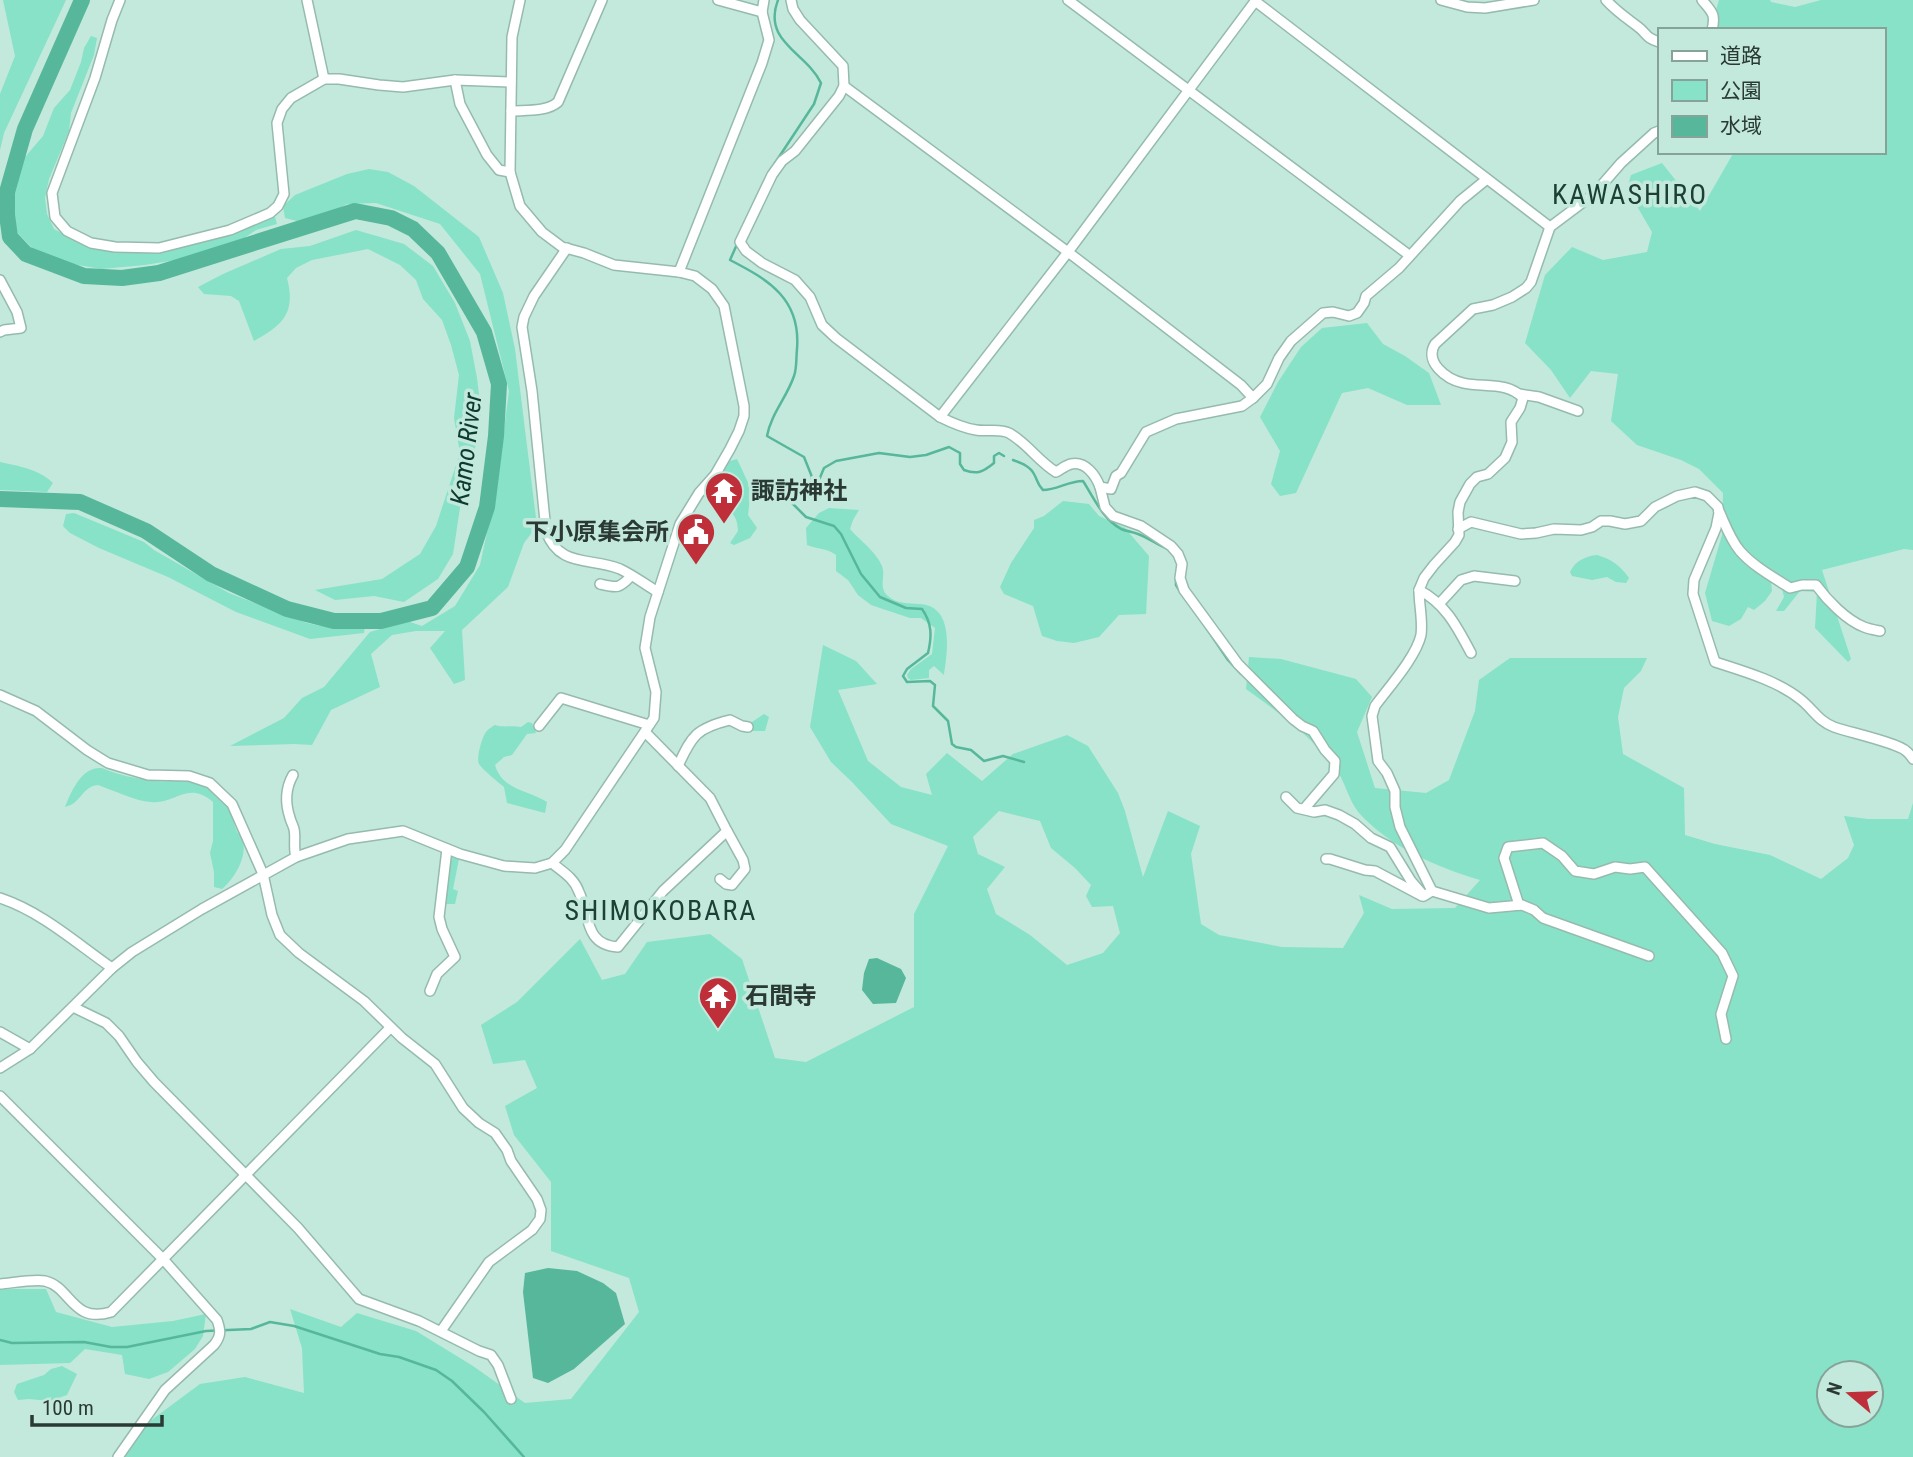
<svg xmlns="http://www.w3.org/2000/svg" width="1913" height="1457" viewBox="0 0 1913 1457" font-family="'Roboto Condensed','Noto Sans JP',sans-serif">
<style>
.green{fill:#87e2c7;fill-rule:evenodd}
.water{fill:#57b79b}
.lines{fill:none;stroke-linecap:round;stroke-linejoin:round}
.stream{stroke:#57b79b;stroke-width:2.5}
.river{stroke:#57b79b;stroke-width:16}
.street-casing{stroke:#96bbae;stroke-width:12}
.street{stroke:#fff;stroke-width:9}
.labels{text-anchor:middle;stroke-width:7;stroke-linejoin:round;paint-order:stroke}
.poi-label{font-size:24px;font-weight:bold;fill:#2a3934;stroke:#c2e9dc;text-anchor:start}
.water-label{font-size:26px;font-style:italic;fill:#0e3a2f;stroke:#c2e9dc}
.quarter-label{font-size:28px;letter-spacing:2px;fill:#1d4036;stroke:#c2e9dc}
</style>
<rect width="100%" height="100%" fill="#c2e9dc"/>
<g class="green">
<path d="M3,0H66L4,133L0,150V94L15,56Z"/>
<path d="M1719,0H1770L1771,2L1795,7L1821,0H1913V550L1904,549L1822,570L1851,659L1848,662L1815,628L1817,592L1800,591L1784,611H1776L1784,597L1780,581L1770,573L1772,591L1765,601L1754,610L1748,607L1741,619L1729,626L1712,621L1705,593L1722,535L1723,493L1699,469L1681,460L1637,445L1611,421L1618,374L1591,371L1570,398L1551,370L1525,343L1545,275L1572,247L1603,260L1647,252L1652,232L1627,189L1631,175L1662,163L1700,211L1734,152H1883V30H1710Z"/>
<path d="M91,36L97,38L94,55L71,113L69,131L49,179L45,198L47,214L54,229L81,244L108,250L160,251L275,217L277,224L256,230L234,245L194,257L145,265L101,269L67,263L34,250L14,229L11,198L20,163L43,136L54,108L70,90L81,62L84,48Z"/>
<path d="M369,169L388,172L414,186L479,237L503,293L515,349L537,526L524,543L508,587L462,630L465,680L454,684L430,648L445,631H416L392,635L371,654L380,687L331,710L312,745L294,744L230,746L284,718L302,698L324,687L370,632L407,621L422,626L455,606L480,565L497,485L509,391L480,274L440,224L376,203L347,204L322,217L301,222L285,218L283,206L295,195L347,174Z"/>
<path d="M356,230L404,244L433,266L455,303L470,341L477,378L481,411L475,448L463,488L453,554L438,579L404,602L374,596L335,600L315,590L382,579L420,554L436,526L460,453L454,418L459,375L451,345L442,320L423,299L416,280L400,265L368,249L312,260L296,268L287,278C296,313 283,325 254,341L239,301L231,296L204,294L198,287L223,274L281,249L310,246Z"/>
<path d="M1367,323L1383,344L1405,356L1429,373L1441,405H1407L1368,388L1342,393L1296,493L1280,496L1271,484L1280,451L1260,417L1278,382L1301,347L1322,328Z"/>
<path d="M737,459L751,489L748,515L757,528L750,538L734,545L730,543L738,531C738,520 733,508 720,510C713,506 706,501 703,494L730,461Z"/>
<path d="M0,462C18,466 39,469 53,483L47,492L0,490Z"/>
<path d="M1063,501L1089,504L1099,516L1125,528L1149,556L1146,614L1119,615L1099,637L1074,643L1057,641L1042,636L1033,606L1004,594L1000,587L1011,563L1034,528V520L1044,516Z"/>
<path d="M829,508L859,510L853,520L850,529C860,541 875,550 882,566C886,576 878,588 888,596C896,604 909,603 919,604C954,605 948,651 944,675L934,666L929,670V678L911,680L908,678L907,675L911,669L932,654L935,628L921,618H910L871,605L858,595L848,580L836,571V555C825,547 819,550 807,545L806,528L819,513Z"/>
<path d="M74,513L144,542L154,550L229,593L307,623L321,626H365L364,633L310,639L236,612L168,577L99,548L70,533L63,526L66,514Z"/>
<path d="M1597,555C1611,559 1621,566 1629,578L1626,583L1616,582L1607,577L1592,580L1572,576L1570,572C1575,561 1586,556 1597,555Z"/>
<path d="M823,645L856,661L877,684L838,690L868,761L901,787L932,795L926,774L947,753L982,781L1013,754L1067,735L1088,746L1118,793L1125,811L1143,877L1168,811L1200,826L1191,854L1201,924L1219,935L1282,947L1343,948L1364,913L1359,895L1392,909L1455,908L1480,880C1436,867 1390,847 1359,813C1348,800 1345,780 1334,766C1309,734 1279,713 1246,689L1249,657L1281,659L1356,679L1372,697L1357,732L1375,788L1426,793L1449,780L1475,711L1479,680L1510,658H1647L1641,671L1624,688L1618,717L1623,754L1684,788L1685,835L1715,844L1770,855L1821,879L1848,858L1854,845L1844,816L1868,819H1908L1913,803V1457H124L142,1427L200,1384L245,1377L304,1393L302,1348L290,1309L341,1327L357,1313L416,1331L473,1366L525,1403L571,1399L639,1312L629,1278L551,1251V1182L514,1135L505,1106L537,1088L525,1060L493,1064L481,1025L517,1002L580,939L602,980L625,974L647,942L710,934L742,959L775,1058L806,1062L914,1007V914L948,846L891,824L852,782L831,762L810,727ZM999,811L1040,821L1051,848L1075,868L1091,885L1086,896L1092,907L1113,906L1120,933L1103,953L1067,965L1030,935L996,914L987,889L1005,867L978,854L973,837ZM1829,1373H1871V1415H1829Z"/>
<path d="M764,714L769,717L765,731H750L752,722Z"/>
<path d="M528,722L532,723L536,733L527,734L512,755L504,757L495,765C502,790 528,790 547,802L545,813L507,803L504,787C498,782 483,770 479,764C476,758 482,737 486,732C486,731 494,725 495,725C504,728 511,725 521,727Z"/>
<path d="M102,768C118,775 138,779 155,781C172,783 201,776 213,790C217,793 228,807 230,811C233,818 234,825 237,832C239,834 242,838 243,841C247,858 234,879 222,889L214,887V872L210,853L213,841V802C187,780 175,805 151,802C135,801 113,790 98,785C81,787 82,803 65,807C70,795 78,775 91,770C95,768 99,768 102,768Z"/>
<path d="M448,856L459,859L453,889L458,891L455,904H444Z"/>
<path d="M0,1289H46L56,1312L112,1327L173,1321L206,1314L203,1336L195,1349L168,1372L149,1379L125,1374L122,1355L85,1349L70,1363L0,1365Z"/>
<path d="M62,1366L77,1374L67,1395L50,1401L29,1399L18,1400L14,1392L17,1384L44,1375L51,1369Z"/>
</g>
<g class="water">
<path d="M877,958L901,969L906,978L896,1003L873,1004L862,990L864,973L869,959Z"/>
<path d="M548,1268L577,1271L603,1283L616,1293L625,1324L574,1369L548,1383L533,1378L523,1292L525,1273Z"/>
</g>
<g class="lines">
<g class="stream">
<path d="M775,163L814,104L821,83C806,52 762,42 778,0"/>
<path d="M738,242L730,260C769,280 801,299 797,349C796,358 797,368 794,376C787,397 771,414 767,436L804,457L812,477L811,486C803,490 793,494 792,503L806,517L834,526L841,534L861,574L880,597L906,608L922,609C932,623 932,636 928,653L907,669L903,676L907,682L930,681L935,685L933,706L948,721L952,744L956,747L971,750L984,761L1003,756L1024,762"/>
<path d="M1013,460C1021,463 1030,466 1034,474C1038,481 1037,484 1043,490C1057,490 1068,481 1083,481C1094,498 1102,518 1121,529C1126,531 1133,532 1138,534C1149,538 1157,545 1168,549"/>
<path d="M811,486L819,480L824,468L836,461L879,453L910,457L926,455L949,447L960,453V464L964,470C977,475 983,472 994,463V456L999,453L1004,456"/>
<path d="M1176,580V585L1181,593"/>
<path d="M1205,626L1228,660L1241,674"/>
<path d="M0,1340L12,1343L84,1342L111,1347H127L206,1331L251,1329L270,1322L294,1326L380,1354L399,1357L436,1370L452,1381L484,1412L524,1457"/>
</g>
<path class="river" d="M0,499L80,502L146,531L211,574L287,609L334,621H381L432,608L467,567L487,507L496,436L499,384L484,332L438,253L413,229L391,218L355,211L159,273L122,278L84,276L26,254L10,237L7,215V192L25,129L82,0"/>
<g class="street-casing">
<g id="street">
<path d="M120,0L112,20L95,78L52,193L55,217L67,231L91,243L115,247L159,248L230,230L270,213L278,206L284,194L277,123L282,109L291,98L324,79H339L379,85L403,87L455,80L511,82"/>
<path d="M307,0L324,79"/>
<path d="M718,0L762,12"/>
<path d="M791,0L793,9L800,20L843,66L844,86L839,96L795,151L782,161L772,175L740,242L746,251L762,263L795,280L810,297L822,325L836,338L940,417C952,423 963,428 976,430C987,432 999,428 1009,433C1027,443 1039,462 1056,472C1060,470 1066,465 1071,464C1086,461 1096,476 1100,487L1111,489L1116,476L1121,473L1146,432L1176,419L1242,406L1253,398L1267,384L1279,358L1291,341L1323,313L1333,312L1349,316L1357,313L1364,303L1366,296L1399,268L1460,201L1487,179"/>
<path d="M1068,0L1409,255"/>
<path d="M1441,0L1467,7L1485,8L1534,0"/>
<path d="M1606,0C1616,11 1625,17 1637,26C1648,34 1644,37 1659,42"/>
<path d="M1702,0C1712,12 1716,14 1712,30"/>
<path d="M1255,1L1550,227"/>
<path d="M455,80L460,104L487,155L499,170L510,172"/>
<path d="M844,86L1068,252L1241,385L1253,398"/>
<path d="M511,111C526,110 547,112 558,102L602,0"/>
<path d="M567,248L534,296L524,317L522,327L532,391L546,531C559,568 590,557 620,569C633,575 646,585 658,592"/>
<path d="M679,272L762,63L769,40L762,12L764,0"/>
<path d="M0,280L17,312L21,328L4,330L0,332"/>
<path d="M1519,394L1539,397L1578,411"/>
<path d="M940,417L1068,252L1256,0"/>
<path d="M1100,487L1105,507L1113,516L1141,526L1171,546L1178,554L1182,564L1180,578L1184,590L1238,664L1293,719L1302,726L1313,731L1325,750L1335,761L1334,774L1304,809"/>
<path d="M1719,511C1725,524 1730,539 1740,551C1753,566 1773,577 1790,588L1802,585H1816C1827,600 1846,620 1864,627C1869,629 1875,630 1880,631"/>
<path d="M1458,529L1471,522L1521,534L1536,533L1554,529L1581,530L1592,527L1601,521H1610L1625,524L1641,521L1655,507L1677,496L1695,492L1707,496L1718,507L1719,513L1716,528L1694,580L1693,594L1715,662C1743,671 1778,681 1800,699C1813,709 1818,721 1834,727C1848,732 1898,743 1906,751C1909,753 1911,756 1913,759"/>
<path d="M600,584C617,588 619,589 631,576"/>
<path d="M1419,590C1419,605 1423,620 1421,635C1416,657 1389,687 1375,706L1372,716L1378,761L1387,773L1395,791V807L1400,827L1432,891"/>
<path d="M1439,604L1461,580L1474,576L1515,581"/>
<path d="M1471,653C1457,627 1446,604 1419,590L1424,578L1434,565L1455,542L1459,535L1458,512L1460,502L1470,484L1477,477L1488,474L1505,458L1512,442L1511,422L1520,408L1523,398C1507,381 1483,388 1463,383C1446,379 1424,362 1435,344L1473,309L1493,305L1512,297L1526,288L1531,282L1550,227L1594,194L1621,163L1654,133L1659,131"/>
<path d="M0,695L36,711L87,750L108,763L148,775L189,776L210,783L232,804L263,874L272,915L280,935L299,953L364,1001L402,1038L435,1064L463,1108L479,1123L495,1133L507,1150L511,1161L537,1199L541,1210L540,1219L532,1230L489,1262L441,1331"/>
<path d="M539,726L561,698L649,725"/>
<path d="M678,766C692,735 697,728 730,720L742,726L748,727"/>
<path d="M293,775C285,789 285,803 290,818C291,822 293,825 294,829C296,838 293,847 296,857"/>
<path d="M1286,797L1297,808L1314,812L1325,810L1339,815L1355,824L1371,838L1390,847L1411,881L1424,896L1432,891L1489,908L1522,905L1534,910L1543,918L1649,956"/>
<path d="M1326,859H1330L1365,870L1375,871L1422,896"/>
<path d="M552,863C563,872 574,878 579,892C590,915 584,945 618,947L663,891L727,831L710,798L645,732"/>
<path d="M720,879L726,884L732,885L745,869L743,860L727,831"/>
<path d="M0,898C42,912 76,943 112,968"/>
<path d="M1519,905L1504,858L1508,847L1543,843L1562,856L1575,871L1594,874L1615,867L1630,869L1645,867L1722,953L1733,976L1721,1014L1726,1039"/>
<path d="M430,991L437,974L455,957L442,929L439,917L447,849"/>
<path d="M73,1007L106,1023L119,1036L137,1062L154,1082L298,1228L359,1299L419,1321L479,1351L491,1355L498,1365L511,1399"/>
<path d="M0,1032L30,1049"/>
<path d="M0,1068L30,1049L112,968L132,952L202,909L296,857L348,839L403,831L460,854L504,866L535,868L552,863L565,850L654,718L656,692L645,648L650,617L680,524L699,493L715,475L730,449L739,431L744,416V406L724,306L712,289L695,276L679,272L614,265L584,253L562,247L542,232L520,206L510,172L512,37L520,0"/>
<path d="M0,1096L163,1259L217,1320C221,1331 221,1336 214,1345L165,1390L118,1457"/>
<path d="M0,1284C12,1283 33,1279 45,1281C71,1287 72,1324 111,1312L390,1028"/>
</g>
</g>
<use href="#street" class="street"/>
</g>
<defs>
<g id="temple-pin" transform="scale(2.0125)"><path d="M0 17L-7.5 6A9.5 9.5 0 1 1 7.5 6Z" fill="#bf2f39" stroke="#c2e9dc"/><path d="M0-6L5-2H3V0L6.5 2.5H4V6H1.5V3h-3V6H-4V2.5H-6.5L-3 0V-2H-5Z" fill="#fff"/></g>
<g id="civic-pin" transform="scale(2.0125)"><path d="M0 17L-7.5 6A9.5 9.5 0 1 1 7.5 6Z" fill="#bf2f39" stroke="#c2e9dc"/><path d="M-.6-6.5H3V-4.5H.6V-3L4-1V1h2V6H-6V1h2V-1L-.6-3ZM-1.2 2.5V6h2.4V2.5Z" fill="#fff"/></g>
</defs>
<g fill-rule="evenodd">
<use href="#temple-pin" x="724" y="491"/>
<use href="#civic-pin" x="696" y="532"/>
<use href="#temple-pin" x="718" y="996"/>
</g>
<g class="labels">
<g class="poi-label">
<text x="751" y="499">諏訪神社</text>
<text x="669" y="540" text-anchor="end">下小原集会所</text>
<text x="745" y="1004">石間寺</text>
</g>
<g class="water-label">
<text transform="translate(466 449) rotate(-83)" y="9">Kamo River</text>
</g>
<g class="quarter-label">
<text x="1630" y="204">KAWASHIRO</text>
<text x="661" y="920">SHIMOKOBARA</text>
</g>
</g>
<rect x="1658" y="28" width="228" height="126" fill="#c2e9dc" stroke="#85a399" stroke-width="2"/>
<rect x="1672" y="51" width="35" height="10" fill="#ffffff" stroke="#85a399" stroke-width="2"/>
<text x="1720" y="63" font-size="21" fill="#2a3934">道路</text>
<rect x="1672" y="80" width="35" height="21" fill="#87e2c7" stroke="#85a399" stroke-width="2"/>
<text x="1720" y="98" font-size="21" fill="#2a3934">公園</text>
<rect x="1672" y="116" width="35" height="21" fill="#57b79b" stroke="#85a399" stroke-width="2"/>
<text x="1720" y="133" font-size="21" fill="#2a3934">水域</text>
<g transform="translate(1850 1394) rotate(289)"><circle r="33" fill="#c2e9dc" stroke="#85a399" stroke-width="2"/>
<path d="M0-5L12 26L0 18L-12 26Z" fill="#bf2f39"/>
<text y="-10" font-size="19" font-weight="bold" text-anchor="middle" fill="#2a3934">N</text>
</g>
<path d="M32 1415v10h130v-10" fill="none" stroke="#2a3934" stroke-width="3.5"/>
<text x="42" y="1415" font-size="21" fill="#2a3934" stroke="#c2e9dc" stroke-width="5" paint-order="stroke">100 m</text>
</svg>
